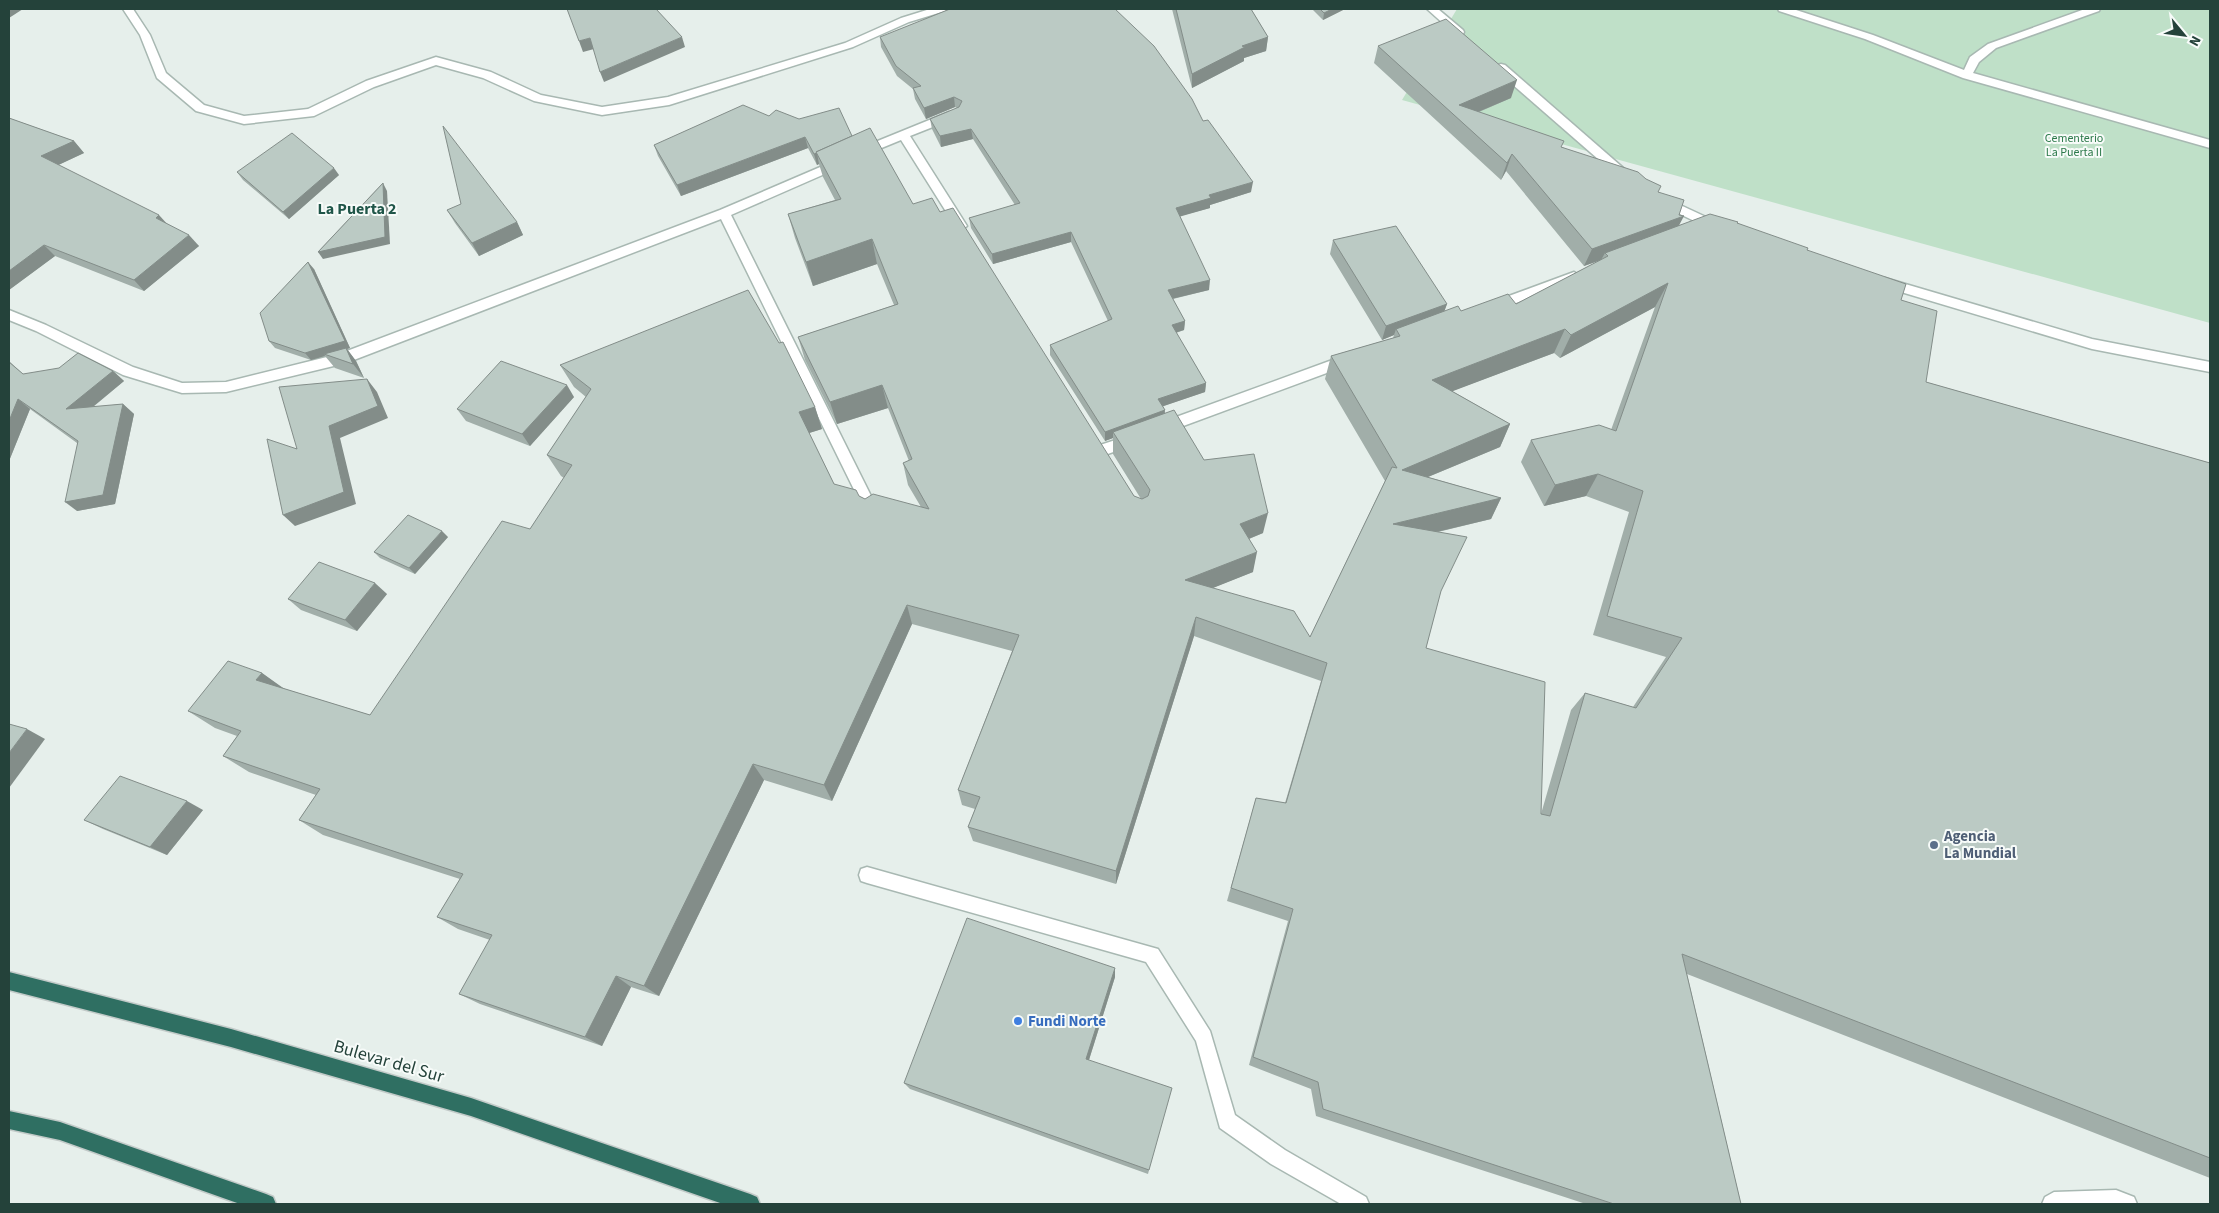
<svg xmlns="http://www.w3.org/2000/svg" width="2219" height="1213" viewBox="0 0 2219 1213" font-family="'Source Sans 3',sans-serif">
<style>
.green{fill:#bfe0c8}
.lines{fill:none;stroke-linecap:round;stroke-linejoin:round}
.minor-casing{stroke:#a8b8b2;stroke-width:3}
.highway-casing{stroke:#c2cac8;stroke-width:3}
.minor{fill:#fff;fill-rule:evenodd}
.highway{fill:#2f6f62;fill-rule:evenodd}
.wall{fill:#a1aea9;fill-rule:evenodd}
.shaded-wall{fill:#838d89}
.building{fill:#bbcac4;stroke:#838d89;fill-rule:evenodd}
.service-dot{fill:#5c6f8a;stroke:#f7fbf9;stroke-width:2}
.shop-dot{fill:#3f7fe0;stroke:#f7fbf9;stroke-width:2}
.labels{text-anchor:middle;stroke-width:4;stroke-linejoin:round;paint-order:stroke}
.far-park-label{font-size:12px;fill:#2d7a4b;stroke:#f7fbf9}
.service-label{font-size:15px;font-weight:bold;fill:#4e5e75;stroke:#f7fbf9;text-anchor:start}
.shop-label{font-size:15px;font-weight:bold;fill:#366cbe;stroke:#f7fbf9;text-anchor:start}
.neighbourhood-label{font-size:16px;font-weight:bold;fill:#1f5548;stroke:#f7fbf9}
.near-street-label{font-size:18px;fill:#24423a;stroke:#f7fbf9}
</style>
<rect width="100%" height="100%" fill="#e6efeb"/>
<path class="green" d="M1457,9H2210V323L1402,100Z"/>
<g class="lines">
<g class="minor-casing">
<g id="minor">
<path d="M123,9H133L150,35L166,73L204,105L244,116L308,109L366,81L436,57L491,72L541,95L602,107L668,97L845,43L901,18L930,9H946L945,11L909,22L853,47L669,105L602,115L534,101L483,78L436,65L374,87L314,116L244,124L196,111L157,78L140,35Z"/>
<path d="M1427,9H1438L1463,30L1464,32L1463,34H1455Z"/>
<path d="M1778,9H1793L1873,35L1964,70L1970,57L1988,44L2085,9H2100L2099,11L1996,48L1979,62L1973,73L2210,140V148L1963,78L1865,39L1779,11Z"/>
<path d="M1501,64L1505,65L1629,173L1631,176L1629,179H1621L1497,71L1495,68L1497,65Z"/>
<path d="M949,112L955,116L953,119L910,136L967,226L961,230L957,229L901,140L862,156L856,152L858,149Z"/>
<path d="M839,159L845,163L843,166L731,215L879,512L877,516L872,518L867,516L721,219L346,363L226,392L182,393L123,375L36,331L9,320V310L46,325L133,367L182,383L226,382L339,354L720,210Z"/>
<path d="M1663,197L1721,224L1723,227L1717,231L1713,230L1659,204L1657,201Z"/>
<path d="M1574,272L1580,277L1578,280L1492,312L1487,310L1486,307L1487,304Z"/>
<path d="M1885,278L2092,339L2210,362V372L2092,349L1881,286L1879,283L1881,280Z"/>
<path d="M1346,355L1351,356L1353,360L1351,364L1167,432L1162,433L1157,432L1155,428L1157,424Z"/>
<path d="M1131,435L1136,436L1138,440L1136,444L1102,456L1097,454L1095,450L1097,446Z"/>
<path d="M867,867L1158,949L1210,1031L1235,1115L1285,1150L1366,1197L1369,1204H1341L1271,1164L1220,1128L1196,1041L1146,962L867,883L861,881L859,875L861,869Z"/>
<path d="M2116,1190L2134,1197L2137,1204H2042L2045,1197L2054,1192Z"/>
</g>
</g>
<g class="highway-casing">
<g id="highway">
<path d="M9,972L231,1029L471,1098L750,1194L757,1197L760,1204H723L471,1116L231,1047L9,990Z"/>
<path d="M9,1111L60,1122L266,1194L273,1197L276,1204H240L60,1140L9,1129Z"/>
</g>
</g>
<use href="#minor" class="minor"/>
<use href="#highway" class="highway"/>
</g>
<g class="wall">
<path d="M1172,9H1251L1268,37L1266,51L1244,58V61L1192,88Z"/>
<path d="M1312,9H1345L1323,20Z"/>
<path d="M880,37L1203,121L1251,192L1210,205V208L1180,216L1209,290L1173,299L1185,321L1184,330L1176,333L1206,383L1205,392L1163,406L1165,413L1263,533L1249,539L1253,572L1212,588L1310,637L1385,481L1325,379L1331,356L1393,338L1394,335L1382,340L1330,254L1333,240L1447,304L1444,311H1461L1516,304L1601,260L1584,266L1506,171L1501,180L1374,63L1378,46L1511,98L1479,112L1562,147L1658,192L1679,215V225L1737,223L1807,250L1901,300L1926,382L2210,463V1178L1687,974L1741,1204H1586L1316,1116L1311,1089L1249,1065L1288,921L1227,901L1256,798L1285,803L1321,681L1194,636L1116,884L973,841L968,827L975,809L962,805L958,790L1012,651L912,624L832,801L764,780L659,996L631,987L602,1046L480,1004L459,994L490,940L458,929L437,917L460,879L323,835L299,820L316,795L249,772L223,756L237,736L215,728L188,711L262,673L282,688L370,715L530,529L564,478L561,476L547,455L586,397L574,387L560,365L815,407L822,429L809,433L834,484L865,499L921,507L908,485L903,463L909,461L888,408L837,424L805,360L798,337L894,305L877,264L813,286L795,238L788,214L835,200L823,177L819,164L817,165L808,148L681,196L658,156L654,145L769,116L799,119L852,136L913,204L940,212L1134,496L1141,499L1113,454V438L1105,441L1050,355V345L1108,321L1071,242L993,264L971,228L969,218L1015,205L973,139L941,147L932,129L930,119L957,108L955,107L926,119L915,99L913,89L897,76L881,47ZM1655,307L1611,430L1531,440L1521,462L1544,506L1586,496L1629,512L1593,635L1666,657L1633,707L1585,693L1571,710L1541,814L1426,648L1440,592L1438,532L1491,519L1501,498L1428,477L1500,447L1510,424L1452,391L1554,353L1560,358Z"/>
<path d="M9,118L74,141L84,153L58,165L167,224L199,246L144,291L55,256L9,290Z"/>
<path d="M237,172L339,175L289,219L243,180Z"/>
<path d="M447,210L517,222L523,235L479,256L455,223Z"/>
<path d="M314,269L350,348L347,349L356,361L364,378L335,368L325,356L311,360L275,348L269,341Z"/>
<path d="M9,361L23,374L113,371L124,381L93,407L123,404L134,414L115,504L77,511V443L30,409L9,461Z"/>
<path d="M574,397L530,446L466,421L457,409Z"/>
<path d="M448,537L415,574L380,558L374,552Z"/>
<path d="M387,594L357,631L301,610L288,599Z"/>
<path d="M203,810L167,855L103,829L84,820Z"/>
<path d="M1115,968V977L1089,1060L1149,1170L1148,1174L910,1089L904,1083Z"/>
</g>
<g class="shaded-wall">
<path d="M9,9H23L9,18Z"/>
<path d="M1332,9H1345L1323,20L1324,13Z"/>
<path d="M682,37L685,47L604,82L600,72Z"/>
<path d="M1268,37L1266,51L1244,58V61L1192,88V74L1242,46Z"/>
<path d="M590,38L594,49L583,52L579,41Z"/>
<path d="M1517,80L1511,98L1459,120V105Z"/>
<path d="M954,97L955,107L926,119L924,108Z"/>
<path d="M971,129L973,139L941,147L940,136Z"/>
<path d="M805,137L808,148L681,196L677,185Z"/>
<path d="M74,141L84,153L52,168L41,156Z"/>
<path d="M817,153L819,164L817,165L814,154Z"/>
<path d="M1512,154L1506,171L1501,180L1507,163Z"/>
<path d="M334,168L339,175L289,219L283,212Z"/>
<path d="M1253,182L1251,192L1210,205V208L1175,218L1176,208L1209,195Z"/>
<path d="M383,183L387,191L390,244L323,259L318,252Z"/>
<path d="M159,215L169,226L156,218Z"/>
<path d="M1684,216L1675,233L1605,253L1601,260L1584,266L1592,249Z"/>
<path d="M517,222L523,235L479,256L472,243Z"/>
<path d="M1071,232V242L993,264L992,254Z"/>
<path d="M189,235L199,246L144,291L134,280Z"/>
<path d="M872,239L877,264L813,286L806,262Z"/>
<path d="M44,245L55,256L9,290V271Z"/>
<path d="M308,262L314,269L350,348L347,349L356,361L364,378L353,364L324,354L325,356L311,360L305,353Z"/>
<path d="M1210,280L1209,290L1167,300L1168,290Z"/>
<path d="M1668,283L1655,307L1560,358L1571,335Z"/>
<path d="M1447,304L1442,318L1396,329L1394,335L1382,340L1386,326Z"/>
<path d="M1185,321L1184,330L1171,334L1172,325Z"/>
<path d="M1565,329L1554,353L1424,402L1432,380Z"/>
<path d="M113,371L124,381L78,419L66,409Z"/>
<path d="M367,379L377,392L388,418L340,438L356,504L295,526L283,515L329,426Z"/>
<path d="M1206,383L1205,392L1158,408V399Z"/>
<path d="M567,385L574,397L530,446L522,434Z"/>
<path d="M882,385L888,408L837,424L830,402Z"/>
<path d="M18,399L30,409L9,461V421Z"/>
<path d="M123,404L134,414L115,504L77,511L65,502Z"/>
<path d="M815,407L822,429L806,434L799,412Z"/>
<path d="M1165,410L1164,419L1113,432V438L1105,441V432Z"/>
<path d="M1510,424L1500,447L1394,491L1402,470Z"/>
<path d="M1598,474L1586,496L1544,506L1555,485Z"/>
<path d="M1501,498L1491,519L1386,544L1393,524Z"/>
<path d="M1268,513L1263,533L1236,544L1240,524Z"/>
<path d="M442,531L448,537L415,574L409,568Z"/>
<path d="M1257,552L1253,572L1183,600L1185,580Z"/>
<path d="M375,583L387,594L357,631L345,620Z"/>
<path d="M907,605L912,624L832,801L824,785Z"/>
<path d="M1196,617L1194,636L1116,884V871Z"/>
<path d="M262,673L286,690L256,680Z"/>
<path d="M27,729L45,739L9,788V753Z"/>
<path d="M753,764L764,780L659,996L644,986Z"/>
<path d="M187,801L203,810L167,855L150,847Z"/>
<path d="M1115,968V977L1087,1066L1086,1059Z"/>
<path d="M616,976L631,987L602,1046L585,1037Z"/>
</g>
<g class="building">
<path d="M567,9H656L682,37L600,72L590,38L579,41Z"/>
<path d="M950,9H1115L1154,46L1192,99L1203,121L1208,120L1253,182L1209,195L1211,198L1176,208L1210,280L1168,290L1185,321L1172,325L1206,383L1158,399L1165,410L1105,432L1050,345L1112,319L1071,232L992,254L969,218L1020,203L971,129L940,136L930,119L959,107L962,101L954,97L924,108L913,88L921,86L896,66L880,37Z"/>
<path d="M1176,9H1251L1268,37L1242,46L1245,47L1192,74Z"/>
<path d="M1320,9H1332L1324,13Z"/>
<path d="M1446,19L1517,80L1459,105L1564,141L1561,147L1638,172L1646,179L1661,186L1658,192L1684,200L1679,215L1684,216L1592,249L1512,154L1507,163L1378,46Z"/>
<path d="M743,105L769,116L776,110L799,119L839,108L852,136L816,152L817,153L814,154L805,137L677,185L654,145Z"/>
<path d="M9,118L74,141L41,156L159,215L156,218L189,235L134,280L44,245L9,271Z"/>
<path d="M443,126L517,222L472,243L447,210L461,204Z"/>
<path d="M870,128L913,204L932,198L940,212L953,208L1134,496L1142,499L1148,496L1150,490L1113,432L1174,410L1204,460L1254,454L1268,513L1240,524L1257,552L1185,580L1294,611L1310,637L1392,467L1397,468L1331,356L1400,336L1396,329L1458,306L1461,311L1508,294L1516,304L1608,256L1605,253L1710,214L1738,222L1737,223L1808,248L1807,250L1906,284L1901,300L1937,311L1926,382L2210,463V1158L1682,954L1741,1204H1614L1323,1109L1318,1082L1253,1057L1293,909L1231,888L1256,798L1286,803L1327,663L1196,617L1116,871L968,827L980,797L958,790L1019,635L907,605L824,785L753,764L644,986L616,976L585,1037L459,994L492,935L437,917L463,874L299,820L320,789L223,756L241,731L188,711L228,661L262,673L256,680L370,715L502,521L530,529L572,465L547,455L591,389L560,365L748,290L779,343L783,342L815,407L799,412L834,484L856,490L859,496L865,499L873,494L929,509L903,463L912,459L882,385L830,402L798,337L898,304L872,239L806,262L788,214L841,199L816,152ZM1668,283L1616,431L1599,425L1531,440L1555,485L1598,474L1643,491L1607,616L1682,638L1636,708L1585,693L1550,816L1541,814L1545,682L1426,648L1441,591L1467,537L1393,524L1501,498L1402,470L1510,424L1432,380L1565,329L1571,335Z"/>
<path d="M292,133L334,168L283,212L237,172Z"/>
<path d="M383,183L385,237L318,252Z"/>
<path d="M1396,226L1447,304L1386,326L1333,240Z"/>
<path d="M308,262L345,341L305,353L269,341L260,313Z"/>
<path d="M346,348L353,364L324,354Z"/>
<path d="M78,353L113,371L66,409L123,404L103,495L65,502L78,441L18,399L9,421V362L23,374L59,368Z"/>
<path d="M501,361L567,385L522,434L457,409Z"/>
<path d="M367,379L378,406L329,426L344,492L283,515L267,439L297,449L279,387Z"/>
<path d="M408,515L442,531L409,568L374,552Z"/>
<path d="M319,562L375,583L345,620L288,599Z"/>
<path d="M9,724L27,729L9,753Z"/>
<path d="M120,776L187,801L150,847L84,820Z"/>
<path d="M967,918L1115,968L1086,1059L1172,1088L1149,1170L904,1083Z"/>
</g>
<circle class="service-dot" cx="1934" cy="845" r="5"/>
<circle class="shop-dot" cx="1018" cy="1021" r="5"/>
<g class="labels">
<g class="far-park-label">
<text x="2074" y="142">Cementerio<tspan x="2074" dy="14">La Puerta II</tspan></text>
</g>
<g class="service-label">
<text x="1944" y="841">Agencia<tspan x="1944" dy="17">La Mundial</tspan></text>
</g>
<g class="shop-label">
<text x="1028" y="1026">Fundi Norte</text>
</g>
<g class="neighbourhood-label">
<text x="357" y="214">La Puerta 2</text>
</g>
<g class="near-street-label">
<text transform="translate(389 1061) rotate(16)" y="6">Bulevar del Sur</text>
</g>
</g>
<rect width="2219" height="1213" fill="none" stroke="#24423a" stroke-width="20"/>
<g transform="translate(2184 35) rotate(119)" stroke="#f7fbf9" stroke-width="4" paint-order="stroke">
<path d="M0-4L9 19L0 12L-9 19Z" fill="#24423a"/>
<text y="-8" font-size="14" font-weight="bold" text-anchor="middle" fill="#24423a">N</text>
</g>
</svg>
